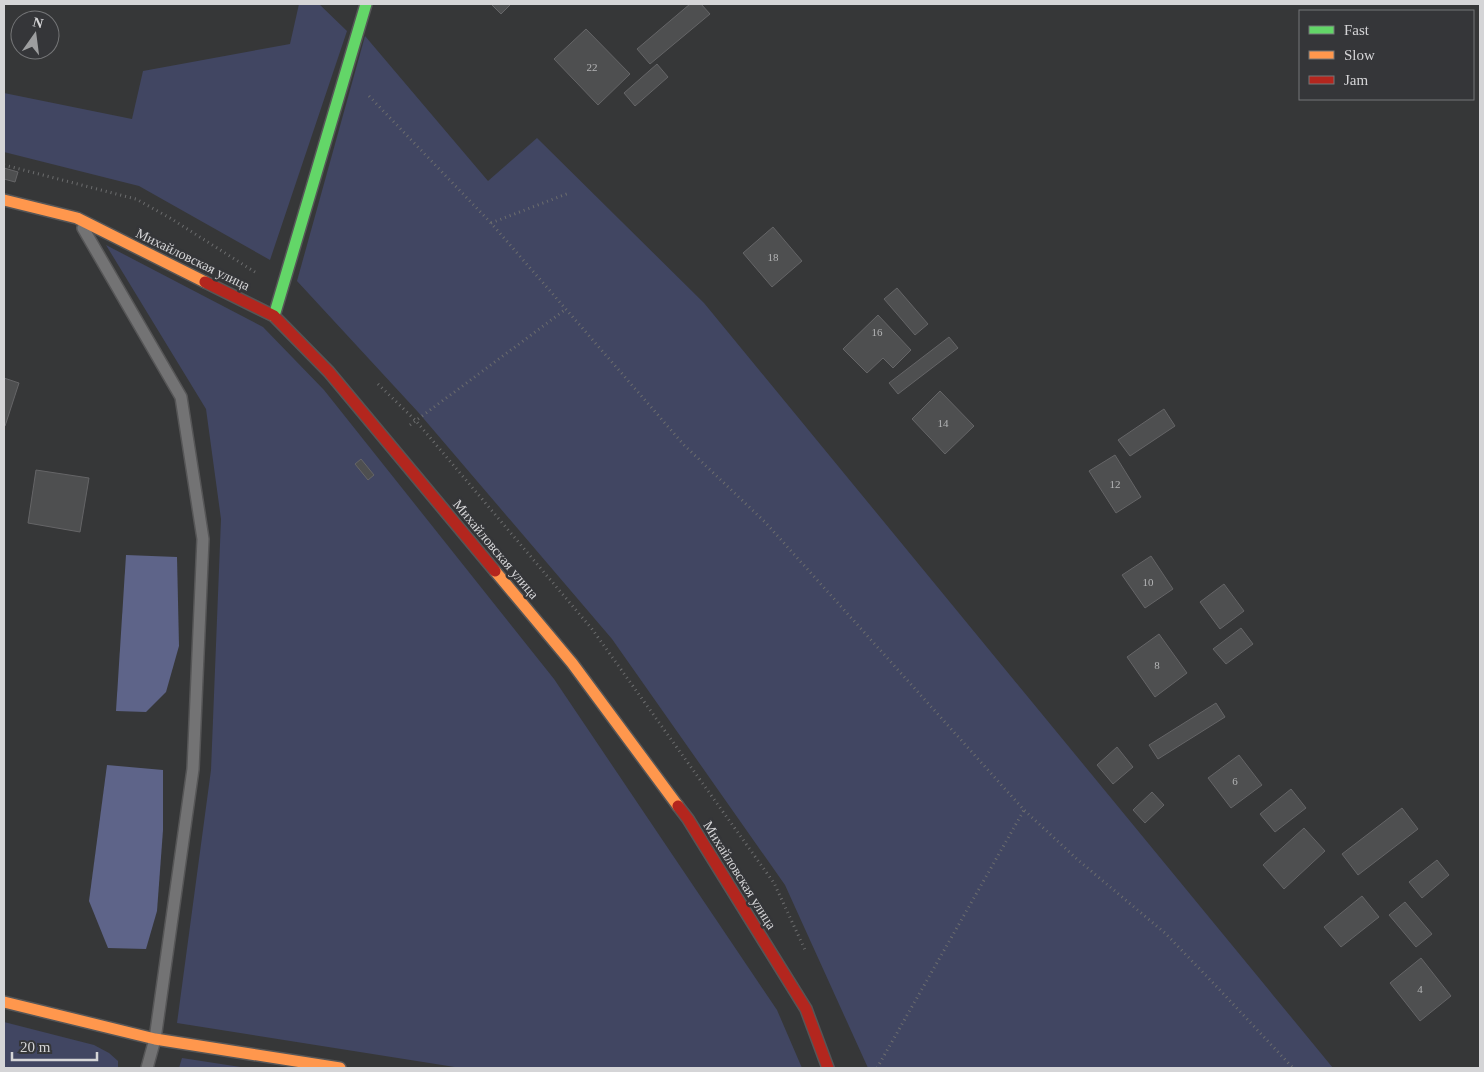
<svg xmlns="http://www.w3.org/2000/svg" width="1484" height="1072" viewBox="0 0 1484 1072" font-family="'Times New Roman',serif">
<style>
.green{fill:#414662}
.forest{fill:#5e6489}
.building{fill:#4e4f50;stroke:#656567}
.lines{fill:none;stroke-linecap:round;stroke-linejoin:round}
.lane-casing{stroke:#565657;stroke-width:14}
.fast-casing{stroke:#565657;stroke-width:14}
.slow-casing{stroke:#565657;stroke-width:14}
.jam-casing{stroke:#565657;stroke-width:14}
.path{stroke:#6c6d6e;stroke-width:3;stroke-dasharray:1 4;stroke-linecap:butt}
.lane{stroke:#737374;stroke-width:11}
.fast{stroke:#63d668;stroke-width:11}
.slow{stroke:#ff974d;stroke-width:11}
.jam{stroke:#b3261e;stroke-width:11}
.labels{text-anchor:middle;stroke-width:5;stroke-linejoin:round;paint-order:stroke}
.number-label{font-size:11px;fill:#b3b4b5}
.street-label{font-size:14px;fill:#d5d5d7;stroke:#353639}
</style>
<rect width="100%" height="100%" fill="#363738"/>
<g class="green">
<path d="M299,4H319L347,31L270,260L139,186L4,152V93L132,119L143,71L290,44Z"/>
<path d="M365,36L488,181L537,138L704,303L1333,1068H868L785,885L612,639L418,412L297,281Z"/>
<path d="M106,245L263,327L324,390L554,679L777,1010L802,1068H461L177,1023L211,770L221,519L206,409Z"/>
<path d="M4,1022L94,1045L109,1053L118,1061V1068H4Z"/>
<path d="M182,1058L247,1068H179Z"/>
</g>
<g class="forest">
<path d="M126,555L177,557L179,646L166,692L146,712L116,711Z"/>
<path d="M107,765L163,770V830L157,911L146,949L108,948L89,901Z"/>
</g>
<g class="building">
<path d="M491,4H511L501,14Z"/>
<path d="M690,4H701L710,14L650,64L637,49Z"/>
<path d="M586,29L630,74L598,105L554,59Z"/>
<path d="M657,64L668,77L635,106L624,93Z"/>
<path d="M4,168L18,172L15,182L4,179Z"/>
<path d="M773,227L802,261L772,287L743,253Z"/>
<path d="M897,288L928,324L915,335L884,299Z"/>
<path d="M878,315L911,350L893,368L883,358L867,373L843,349Z"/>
<path d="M949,337L958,348L898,394L889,383Z"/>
<path d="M4,378L19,383L5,426L4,425Z"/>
<path d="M940,391L974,426L945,454L912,419Z"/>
<path d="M1164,409L1175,426L1130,456L1118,440Z"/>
<path d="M1115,455L1141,497L1116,513L1089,471Z"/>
<path d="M361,459L374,475L368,480L355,464Z"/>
<path d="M36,470L89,478L80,532L28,523Z"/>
<path d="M1151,556L1173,589L1145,608L1122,575Z"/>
<path d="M1224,584L1244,611L1220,629L1200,602Z"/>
<path d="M1241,628L1253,644L1226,664L1213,649Z"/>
<path d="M1159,634L1187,673L1155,697L1127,657Z"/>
<path d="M1216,703L1225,717L1158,759L1149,745Z"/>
<path d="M1117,747L1133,767L1113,784L1097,765Z"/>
<path d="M1239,755L1262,785L1231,808L1208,778Z"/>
<path d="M1291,789L1306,808L1275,832L1260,814Z"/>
<path d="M1152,792L1164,805L1145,823L1133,810Z"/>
<path d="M1402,808L1418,829L1358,875L1342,854Z"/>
<path d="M1304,828L1325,851L1284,889L1263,865Z"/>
<path d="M1437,860L1449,875L1422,898L1409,882Z"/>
<path d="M1362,896L1379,917L1341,947L1324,927Z"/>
<path d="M1405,902L1432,934L1416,947L1389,915Z"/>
<path d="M1421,958L1451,996L1420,1021L1390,983Z"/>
</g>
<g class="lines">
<g class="lane-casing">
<path id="lane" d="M83,228L181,397L203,539L193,769L155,1039L147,1068"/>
</g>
<g class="fast-casing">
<path id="fast" d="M274,316L366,4"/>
</g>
<g class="slow-casing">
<g id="slow">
<path d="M4,200L77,218L205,282"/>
<path d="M495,571L572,663L678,806"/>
<path d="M4,1002L155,1039L340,1068"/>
</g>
</g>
<g class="jam-casing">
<g id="jam">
<path d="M205,282L274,316L329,372L495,571"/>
<path d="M678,806L688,819L806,1009L828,1068"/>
</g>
</g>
<g class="path">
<path d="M369,96L491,223L684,445L765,522L1024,810L1078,860L1165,933L1218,988L1293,1068"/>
<path d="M4,165L136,199L170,218L258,274"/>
<path d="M491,223L569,193"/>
<path d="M378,384L416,421L592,629L774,883L806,952"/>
<path d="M410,425L566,309"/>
<path d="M877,1068L1024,810"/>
</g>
<use href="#lane" class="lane"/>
<use href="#fast" class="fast"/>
<use href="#slow" class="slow"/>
<use href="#jam" class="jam"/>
</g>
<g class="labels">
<g class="number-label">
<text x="592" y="71">22</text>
<text x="773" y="261">18</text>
<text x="877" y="336">16</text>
<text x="943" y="427">14</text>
<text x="1115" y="488">12</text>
<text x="1148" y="586">10</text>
<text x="1157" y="669">8</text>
<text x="1235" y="785">6</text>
<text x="1420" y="993">4</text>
</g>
<g class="street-label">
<text transform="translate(193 259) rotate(26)" y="5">Михайловская улица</text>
<text transform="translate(496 549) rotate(50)" y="5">Михайловская улица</text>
<text transform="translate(740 875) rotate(58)" y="5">Михайловская улица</text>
</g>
</g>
<rect width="1484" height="1072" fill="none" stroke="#d5d5d7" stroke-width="10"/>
<rect x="1299" y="10" width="175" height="90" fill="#353639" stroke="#757678"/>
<rect x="1309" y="26" width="25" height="8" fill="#63d668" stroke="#757678"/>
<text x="1344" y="35" font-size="15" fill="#d5d5d7">Fast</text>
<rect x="1309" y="51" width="25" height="8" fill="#ff974d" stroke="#757678"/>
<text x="1344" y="60" font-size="15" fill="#d5d5d7">Slow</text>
<rect x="1309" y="76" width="25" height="8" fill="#b3261e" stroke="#757678"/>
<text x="1344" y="85" font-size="15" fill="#d5d5d7">Jam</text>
<g transform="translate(35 35) rotate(14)"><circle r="24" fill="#353639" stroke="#757678"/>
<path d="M0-4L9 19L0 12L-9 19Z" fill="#9d9e9f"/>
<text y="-8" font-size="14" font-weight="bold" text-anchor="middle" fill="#d5d5d7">N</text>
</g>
<path d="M12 1052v8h85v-8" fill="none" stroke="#d5d5d7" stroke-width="2.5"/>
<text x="20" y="1052" font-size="15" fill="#d5d5d7" stroke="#353639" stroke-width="4" paint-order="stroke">20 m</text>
</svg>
